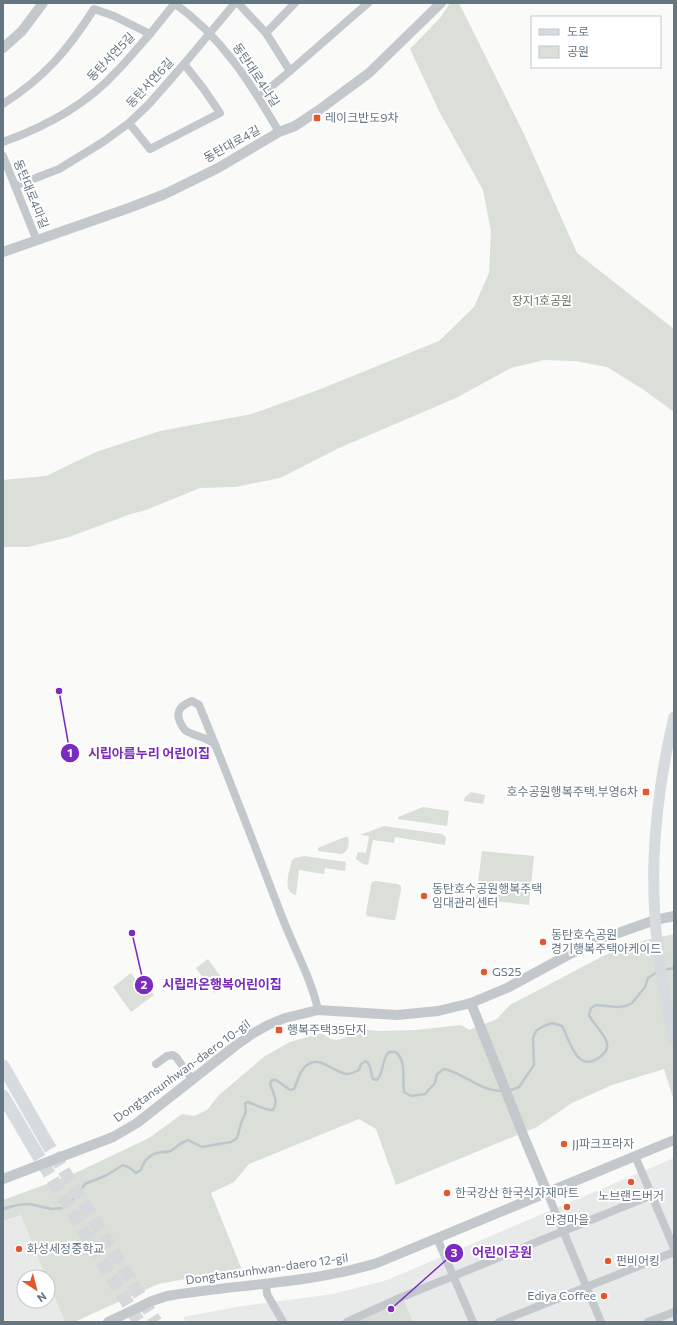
<svg xmlns="http://www.w3.org/2000/svg" width="677" height="1325" viewBox="0 0 677 1325" font-family="Commissioner,'Noto Sans KR',sans-serif">
<style>
.built{fill:#e8e9e9}
.green{fill:#dadfd7}
.lines{fill:none;stroke-linecap:round;stroke-linejoin:round}
.stream{stroke:#bbc7cb;stroke-width:2.5}
.trunk-tunnel{stroke:#d5d9db;stroke-width:13;stroke-dasharray:13 6;stroke-linecap:butt}
.minor{stroke:#c3c8cc;stroke-width:8}
.tertiary{stroke:#c3c8cc;stroke-width:10}
.secondary{stroke:#d6dbdf;stroke-width:11}
.trunk{stroke:#d6dbdf;stroke-width:13}
.poi-dot{fill:#e4572e;stroke:#fff;stroke-width:1.5}
.labels{text-anchor:middle;stroke-width:4;stroke-linejoin:round;paint-order:stroke}
.street-label{font-size:12px;fill:#657683;stroke:#fff}
.poi-label{font-size:12px;fill:#657683;stroke:#fff;text-anchor:start}
.park-label{font-size:12px;fill:#687a64;stroke:#fff}
.leader{fill:none;stroke:#7b2cbf;stroke-width:1.5}
.callout-dot{fill:#7b2cbf;stroke:#fff;stroke-width:1.5}
.mark-label{font-size:12px;text-anchor:middle;font-weight:bold;fill:#fff}
.callout-label{font-size:13px;text-anchor:middle;font-weight:bold;fill:#7b2cbf;stroke:#fff;stroke-width:4;stroke-linejoin:round;paint-order:stroke}
</style>
<rect width="100%" height="100%" fill="#fafaf8"/>
<g class="built">
<path d="M674,1158V1322H186L183,1317L242,1306L333,1294L387,1280Z"/>
<path d="M21,1215L46,1277H24V1301H48V1281L65,1322H3V1221Z"/>
</g>
<g class="green">
<path d="M450,3H459L524,134L577,253L674,329V412L644,390L607,367L575,361L544,360L511,368L456,398L339,448L280,478L235,487L200,488L146,510L131,514L69,537L28,547H3V480L46,476L96,452L160,431L252,414L318,390L439,341L474,307L489,273L491,231L483,190L439,111L410,49L440,18Z"/>
<path d="M471,792L485,795L483,804L464,801L465,797Z"/>
<path d="M423,807L449,811L447,826L398,819V817Z"/>
<path d="M384,826L442,834L446,837L445,845L395,837L394,843L373,840L368,865L363,864L356,859L358,852L366,853L369,836L360,835Z"/>
<path d="M345,837H348C350,843 348,853 341,854L318,851V848L320,847Z"/>
<path d="M482,851L534,856L529,905L476,899Z"/>
<path d="M304,856L346,862L345,871L325,868L324,874L299,870L296,895C281,892 290,870 292,860L295,858Z"/>
<path d="M376,881L397,884L401,886V890L396,916L395,920H391L367,916L366,913L371,885L372,882Z"/>
<path d="M674,934V1101L664,1069L612,1085L572,1103L537,1127L396,1185L376,1129L359,1119L249,1164L234,1182L211,1193L242,1270L202,1276L158,1284L74,1322H65L48,1281V1277H46L21,1215L3,1221V1200L69,1176L149,1138L182,1114L194,1116L207,1110L219,1095L265,1056L290,1042L322,1033C332,1041 339,1043 350,1034L351,1028L378,1031L416,1030L461,1025L469,1030L497,1019L510,1005L603,956L642,941Z"/>
<path d="M208,959L226,984L214,993L196,968Z"/>
<path d="M131,973L137,982L142,979L154,995L131,1012L113,987Z"/>
<path d="M402,1297L413,1322H347Z"/>
</g>
<g class="lines">
<g class="stream">
<path d="M664,970L674,968"/>
<path d="M508,1091L519,1087L534,1065L533,1038L536,1031L544,1026L552,1023L562,1026C570,1041 577,1074 600,1057C604,1054 608,1049 607,1044C607,1036 593,1024 589,1015L591,1008L596,1005L618,1007L626,1006L632,1003L645,987L648,978L657,972"/>
<path d="M3,1209L17,1205L29,1204L52,1209L62,1208L76,1197L85,1184L107,1175L123,1165L130,1168L136,1173L141,1170C144,1159 151,1153 163,1152C166,1152 170,1152 172,1150C179,1145 180,1143 188,1140L202,1147L231,1142L237,1138C239,1132 240,1126 242,1121C245,1114 247,1112 245,1104L247,1102C256,1104 266,1111 273,1110C279,1101 273,1093 270,1084L272,1080H276L290,1090L294,1089C297,1083 299,1074 303,1069C317,1051 333,1073 347,1074C351,1074 355,1072 359,1070L361,1064L366,1061C372,1065 370,1072 373,1079L377,1080C385,1072 380,1062 389,1052H396C407,1063 402,1078 404,1092L411,1096L425,1094L435,1083L437,1074L444,1069C464,1073 481,1092 503,1091"/>
</g>
<g class="trunk-tunnel">
<path d="M44,1138L156,1322"/>
<path d="M33,1147L139,1322"/>
</g>
<g class="minor">
<path d="M174,3C222,37 250,82 279,132"/>
<path d="M238,3L266,33L290,71L368,3"/>
<path d="M266,33L295,3"/>
<path d="M150,34L175,3"/>
<path d="M184,64L235,3"/>
<path d="M259,97L290,71"/>
<path d="M3,104C45,77 67,51 94,9L114,16L150,34C139,46 129,59 117,71C87,104 45,127 3,142"/>
<path d="M3,156L37,241"/>
<path d="M15,186L59,169L103,142L129,123L150,149L220,113L203,88L184,64L149,104L129,123"/>
<path d="M216,746C213,744 211,741 208,740C201,736 191,735 185,730C183,728 181,724 180,722C175,710 182,705 192,701L199,705C228,775 255,846 282,917C294,948 311,978 318,1010"/>
<path d="M156,1064L167,1056L173,1055L176,1057L192,1079"/>
<path d="M635,1156L674,1248"/>
<path d="M547,1192L601,1322"/>
<path d="M437,1238L473,1322"/>
<path d="M266,1283L267,1294L283,1322"/>
<path d="M347,1322L402,1297L652,1195"/>
<path d="M499,1322L674,1252"/>
<path d="M648,1322L674,1312"/>
</g>
<g class="tertiary">
<path d="M3,48L22,31L43,3"/>
<path d="M3,252L129,208L165,194L218,168L279,132L295,126L319,110L369,73L441,3"/>
<path d="M471,1003L524,1137L547,1192"/>
<path d="M3,1179L113,1137L137,1123L235,1046L252,1034L268,1025L285,1018L318,1010L397,1015L438,1011L471,1003L507,988L568,955L607,937L655,920L674,916"/>
<path d="M108,1322L152,1301L167,1296C237,1284 309,1284 377,1263L674,1140"/>
</g>
<path class="secondary" d="M674,717C663,763 656,810 654,858C652,919 660,981 674,1040"/>
<g class="trunk">
<path d="M3,1066L44,1138"/>
<path d="M3,1096L33,1147"/>
</g>
</g>
<g class="poi-dot">
<rect x="313" y="114" width="8" height="8" rx="2"/>
<rect x="642" y="788" width="8" height="8" rx="2"/>
<circle cx="424" cy="896" r="4"/>
<circle cx="543" cy="942" r="4"/>
<circle cx="484" cy="972" r="4"/>
<rect x="275" y="1026" width="8" height="8" rx="2"/>
<circle cx="564" cy="1144" r="4"/>
<circle cx="631" cy="1182" r="4"/>
<circle cx="447" cy="1193" r="4"/>
<circle cx="567" cy="1207" r="4"/>
<circle cx="19" cy="1249" r="4"/>
<circle cx="608" cy="1261" r="4"/>
<circle cx="604" cy="1296" r="4"/>
</g>
<g class="labels">
<g class="street-label">
<text transform="translate(111 57) rotate(-46)" y="4">동탄서연5길</text>
<text transform="translate(256 75) rotate(56)" y="4">동탄대로4나길</text>
<text transform="translate(150 83) rotate(-47)" y="4">동탄서연6길</text>
<text transform="translate(232 144) rotate(-29)" y="4">동탄대로4길</text>
<text transform="translate(31 194) rotate(68)" y="4">동탄대로4마길</text>
<text transform="translate(182 1071) rotate(-36)" y="4">Dongtansunhwan-daero 10-gil</text>
<text transform="translate(267 1269) rotate(-8)" y="4">Dongtansunhwan-daero 12-gil</text>
</g>
<g class="poi-label">
<text x="325" y="122">레이크반도9차</text>
<text x="638" y="796" text-anchor="end">호수공원행복주택.부영6차</text>
<text x="432" y="893">동탄호수공원행복주택<tspan x="432" dy="14">임대관리센터</tspan></text>
<text x="551" y="939">동탄호수공원<tspan x="551" dy="14">경기행복주택아케이드</tspan></text>
<text x="492" y="976">GS25</text>
<text x="287" y="1034">행복주택35단지</text>
<text x="572" y="1148">JJ파크프라자</text>
<text x="455" y="1197">한국강산 한국식자재마트</text>
<text x="631" y="1200" text-anchor="middle">노브랜드버거</text>
<text x="567" y="1224" text-anchor="middle">안경마을</text>
<text x="27" y="1253">화성세정중학교</text>
<text x="616" y="1265">펀비어킹</text>
<text x="596" y="1300" text-anchor="end">Ediya Coffee</text>
</g>
<g class="park-label">
<text x="542" y="305">장지1호공원</text>
</g>
</g>
<path class="leader" d="M59 691L70 753M132 933L144 985M391 1309L454 1253"/>
<g class="callout-dot">
<circle cx="59" cy="691" r="4"/>
<circle cx="132" cy="933" r="4"/>
<circle cx="391" cy="1309" r="4"/>
<circle cx="70" cy="753" r="10"/>
<circle cx="144" cy="985" r="10"/>
<circle cx="454" cy="1253" r="10"/>
</g>
<g class="mark-label">
<text x="70" y="757">1</text>
<text x="144" y="989">2</text>
<text x="454" y="1257">3</text>
</g>
<g class="callout-label">
<text x="149" y="758">시립아름누리 어린이집</text>
<text x="222" y="989">시립라온행복어린이집</text>
<text x="502" y="1257">어린이공원</text>
</g>
<rect width="677" height="1325" fill="none" stroke="#657683" stroke-width="8"/>
<rect x="531" y="16" width="130" height="52" fill="#ffffff" stroke="#c1c8cd"/>
<rect x="539" y="29" width="20" height="6" fill="#d6dbdf" stroke="#c1c8cd"/>
<text x="567" y="36" font-size="12" fill="#657683">도로</text>
<rect x="539" y="46" width="20" height="12" fill="#dadfd7" stroke="#c1c8cd"/>
<text x="567" y="56" font-size="12" fill="#657683">공원</text>
<g transform="translate(36 1289) rotate(144)"><circle r="19" fill="#ffffff" stroke="#c1c8cd"/>
<path d="M0-3L7 15L0 10L-7 15Z" fill="#e4572e"/>
<text y="-6" font-size="11" font-weight="bold" text-anchor="middle" fill="#657683">N</text>
</g>
</svg>
